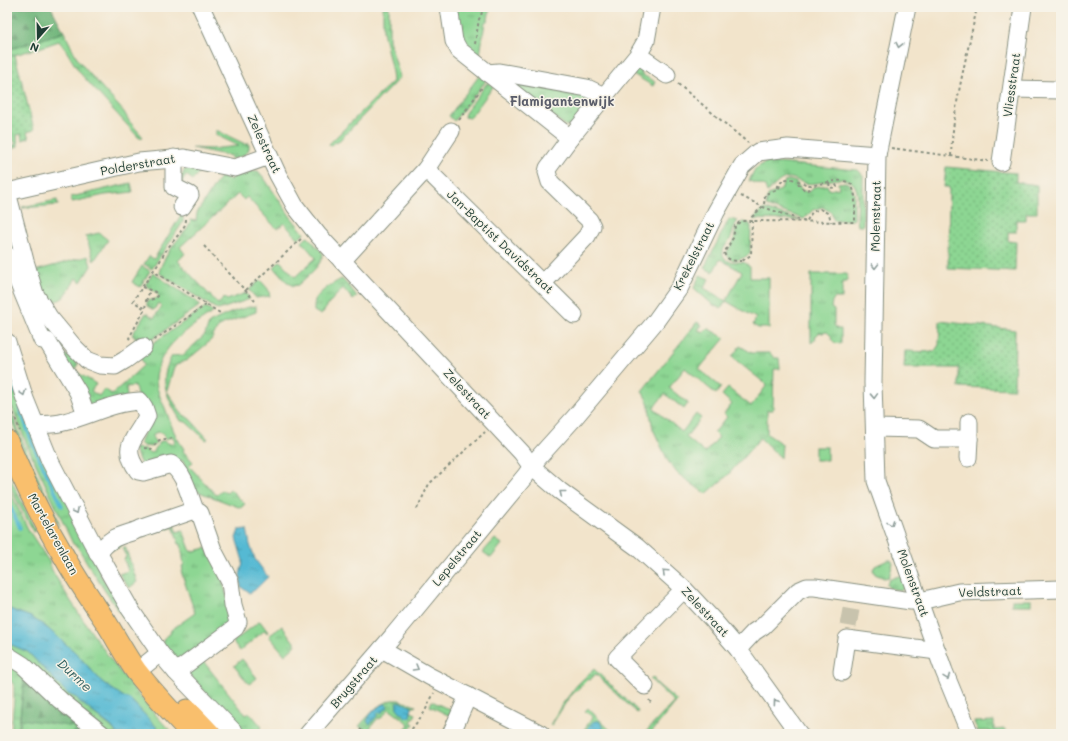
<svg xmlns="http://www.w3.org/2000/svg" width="1068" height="741" viewBox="0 0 1068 741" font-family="Mali,sans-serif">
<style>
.grass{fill:url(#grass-tufts);stroke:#568a64}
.forest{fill:url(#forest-firs);stroke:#487a58}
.park{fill:url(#park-dots);stroke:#568a64}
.pitch{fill:#8dd693;stroke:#568a64}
.water{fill:url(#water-ripples);stroke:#3a7b84}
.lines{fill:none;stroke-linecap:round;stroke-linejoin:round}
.stream{stroke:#55b9d3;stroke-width:3.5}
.minor-tunnel{stroke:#c8c3ad;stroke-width:17;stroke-dasharray:17 8;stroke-linecap:butt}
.minor-casing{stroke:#889080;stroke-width:19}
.major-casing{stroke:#889080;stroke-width:23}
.path{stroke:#889080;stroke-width:2;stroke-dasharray:3 3;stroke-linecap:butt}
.minor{stroke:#fff;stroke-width:17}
.major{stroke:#f9bf6d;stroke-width:21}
.oneway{stroke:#8f9e9a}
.labels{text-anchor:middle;stroke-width:3;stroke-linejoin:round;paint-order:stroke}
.street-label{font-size:12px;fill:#1f3d34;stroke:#f7f3e8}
.neighbourhood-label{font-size:13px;font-weight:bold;fill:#5a5d6a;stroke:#f7f3e8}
.water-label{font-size:13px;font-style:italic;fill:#2c5c5c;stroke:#f7f3e8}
</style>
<defs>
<pattern id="grass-tufts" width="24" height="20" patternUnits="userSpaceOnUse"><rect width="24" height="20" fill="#8dd693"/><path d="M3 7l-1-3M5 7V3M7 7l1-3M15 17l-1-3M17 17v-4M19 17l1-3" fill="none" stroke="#73af79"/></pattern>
<pattern id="forest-firs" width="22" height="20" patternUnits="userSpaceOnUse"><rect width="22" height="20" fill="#72b77d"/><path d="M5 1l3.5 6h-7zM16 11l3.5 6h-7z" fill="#5d9667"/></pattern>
<pattern id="park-dots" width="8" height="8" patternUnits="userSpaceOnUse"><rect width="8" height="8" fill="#8dd693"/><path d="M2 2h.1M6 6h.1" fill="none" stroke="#73af79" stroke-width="1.8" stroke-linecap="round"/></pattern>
<pattern id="water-ripples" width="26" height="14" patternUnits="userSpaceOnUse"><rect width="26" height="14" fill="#55b9d3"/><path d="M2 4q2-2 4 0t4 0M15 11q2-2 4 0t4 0" fill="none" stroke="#4698ac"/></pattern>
</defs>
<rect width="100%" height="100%" fill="#f7f3e8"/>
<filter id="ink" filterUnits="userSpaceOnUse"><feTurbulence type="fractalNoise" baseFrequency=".025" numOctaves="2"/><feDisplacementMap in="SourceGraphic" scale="8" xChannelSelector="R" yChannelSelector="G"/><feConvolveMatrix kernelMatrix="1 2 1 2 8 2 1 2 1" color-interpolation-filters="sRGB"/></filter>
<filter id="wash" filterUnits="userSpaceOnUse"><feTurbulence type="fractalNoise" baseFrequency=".012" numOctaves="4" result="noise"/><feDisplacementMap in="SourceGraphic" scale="16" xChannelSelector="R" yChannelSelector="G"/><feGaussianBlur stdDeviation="0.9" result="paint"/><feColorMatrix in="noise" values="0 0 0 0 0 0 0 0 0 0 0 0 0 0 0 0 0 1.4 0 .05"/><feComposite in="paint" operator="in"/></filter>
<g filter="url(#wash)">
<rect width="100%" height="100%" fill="#f2e4cb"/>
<g class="grass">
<path d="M383,7H389V40L400,77L337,143L335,142L330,146L329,144L393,81L392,72L383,31Z"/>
<path d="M453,7H490L488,20L485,22L480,55L464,48Z"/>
<path d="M64,32L78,60L88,72L124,112L129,121L143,137L139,138C120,117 100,96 81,74C73,64 68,51 59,41L39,48L7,57V50Z"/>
<path d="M642,63L644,68L641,74L655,82L653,86L633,74Z"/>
<path d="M479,76L485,79V82L454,121L449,116Z"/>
<path d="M487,83H489L493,87L470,118L464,117L465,113Z"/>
<path d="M522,83L588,97L590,102L572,125L566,126L520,91L519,87Z"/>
<path d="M216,130L247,145L248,142C253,153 240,158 231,159V156L192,148L211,149L239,146L216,135Z"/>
<path d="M766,162L858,170L863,175V226H858C855,213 861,197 855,186C848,173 827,182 817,183C812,184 806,184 802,182C797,181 793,177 787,178C778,179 774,188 767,192L765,186L749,181L755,169Z"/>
<path d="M185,169L199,172L193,180L186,175L179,187L177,186Z"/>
<path d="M253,171H258L264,178L290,216L303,232L304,234L298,239L284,223L277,229L247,197L244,200L238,194L180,247L185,254L178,261L218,304L224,298L227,300L246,293L250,299L218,310L159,273C161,263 169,251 175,243C181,235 188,230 191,220L196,221L197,213L220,177L231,180L232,176L240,175Z"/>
<path d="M789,180L796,182L801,190L807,192L812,190L813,187L827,185L829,190L839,188L838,183L845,182L850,184L854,193V219L852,220H834L831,212L822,207L813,210L804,219L766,206L768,195L781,190L785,181Z"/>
<path d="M131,183L133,192L105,195L72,202L71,197Z"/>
<path d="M57,200L58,205L22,208V207Z"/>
<path d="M764,209L799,220L753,219Z"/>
<path d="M181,215L183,217V222L152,269L144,264L149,256L154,259Z"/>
<path d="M7,216L46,321L59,344L60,351L78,363L75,371L96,384L91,391L99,396L104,389L112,394L144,365L140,357L144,349L206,307L214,312C191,327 157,347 156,379C156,389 161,399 165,408C171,424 174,435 184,449L183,451L193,462L189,466L216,495L222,490L226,493L230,489L245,504L241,508L194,490L183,461L175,459L142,467L134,448L145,449L150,453L153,452L161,441H164L170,444L175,442L173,436L166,439L162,433L157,432L153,435V439L156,442L152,447L143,446L140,443L145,431L135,386L126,387L127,397L93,409L33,312L8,245Z"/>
<path d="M729,219L738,221C732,227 734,234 729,241C727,244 723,248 723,252C721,263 735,262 742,262C745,262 748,265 750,267V278H769V328H758L753,325L756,318L726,301L721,309L712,304L694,288L700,275L709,279L704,288L726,301L742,272L720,259L713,272L704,268Z"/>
<path d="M742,222L749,223L751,226L750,253C743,260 730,264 726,253L734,241L736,228Z"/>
<path d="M99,233L108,240L94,261L86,236Z"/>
<path d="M308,237L323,253C322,266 307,276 298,285L293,286L286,281L274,267L280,261L295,277L316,258L302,242L306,238Z"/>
<path d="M88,256L91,266L81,282L76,278C68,291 63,307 45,299L35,271Z"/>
<path d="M142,266L150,271L140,287L132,282Z"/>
<path d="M153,273L201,305L141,347L137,342L138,339L132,335L146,313L154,318L162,306L158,303L154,310L147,306V301L156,299L159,296L157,293L145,285Z"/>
<path d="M811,274H847V282H842V298H835L832,301L831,308L834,310V325L837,329H841V344L835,343L831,339L832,337L827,332L822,333L820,332L815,337L816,339L811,343Z"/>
<path d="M342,279L354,292L357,297L353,300L343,288L331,301L321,315L314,311C314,308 314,303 315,300C320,291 333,283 342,279Z"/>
<path d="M260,280L268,289L270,296L256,298L249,290Z"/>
<path d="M256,306V312L223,324L217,329L211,340L203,347L187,360L176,365L173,370L167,391L181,413L190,419L208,439L206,440L186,422L181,421C168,399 157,381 172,356L183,355L205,335L209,323C225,315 239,308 256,306Z"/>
<path d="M697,322L702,325L698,330L704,332L707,328L725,338L699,369L721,387L716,394L685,368L669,388L688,403L684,409L665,394L653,408L682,432L696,414L701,418L686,437L705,453L719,437L714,433L727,417L724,414L732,404L722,395L728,388L751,406L767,385L732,357L740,346L752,353H770L774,358H779L780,369H774L773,410H767V434L782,444L781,458L760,438L728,475L706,494L677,473L668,461L653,429L648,402L642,391Z"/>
<path d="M7,351L102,570L99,573L113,593L142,639C135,635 131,627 126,621C108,597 92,571 77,546L73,544L27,445L9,399L7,391Z"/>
<path d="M7,401L30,460L59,523V526L38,483L23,450L7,408Z"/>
<rect x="815" y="447" width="12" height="13"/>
<path d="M7,471L36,531L34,532C26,517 7,487 7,471Z"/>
<path d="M7,485L29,531L50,563L49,564L54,574C88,631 128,686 173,734H163L130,699L124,697L102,682L76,653L45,626L31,617L7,608Z"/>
<path d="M174,523L177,532L183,530L191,552L206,548L219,568L233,619L180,666L162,644L164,638L170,634L171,630L195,613L181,571L183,570L182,566L184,565L181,544H179L173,526L124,542L120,547L111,550L113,546Z"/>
<path d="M495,539L502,544L491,558L483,552Z"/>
<path d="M125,546L137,582L129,588L119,574L128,571L124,559L126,557L123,548Z"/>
<path d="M888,560H891L893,563L889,577L884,578L875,574L873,570L875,566Z"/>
<path d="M899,576H901L905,586L904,588L900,590L889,588L887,585C888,578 894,578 899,576Z"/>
<rect x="1012" y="600" width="19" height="5"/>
<path d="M260,621L268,632L267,633L265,630L240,651L233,642Z"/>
<path d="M282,626L296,645L285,655L269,636Z"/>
<path d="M7,643L28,652L68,694L77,698L80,702L112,728L117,734H106L7,652Z"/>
<path d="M7,658L98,734H83V731C62,716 42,698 24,679L18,734H11L14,699V685L7,676Z"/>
<path d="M242,659L257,678L249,684L234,666Z"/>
<path d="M203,661L246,715L250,713L262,727L253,734H245L186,672Z"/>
<path d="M594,669L638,711L637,713L596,674L590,680L588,679L568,699L551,726L550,725L561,706L577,685Z"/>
<path d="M652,677L655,680L654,681L677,701L650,734H644L674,702L650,679Z"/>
<path d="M391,700H399L416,706L412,708L411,712L416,714L411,722L414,724L406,734L404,732L409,724L389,709L380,719L378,718L369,729L376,734H370L359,726L377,707Z"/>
<path d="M432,701L456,713L454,718L430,706Z"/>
<path d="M994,721V730L1005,729V734H990V731H978L974,722Z"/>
</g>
<g class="forest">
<path d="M7,7H51L64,32L7,50Z"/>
<path d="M24,679C42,698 62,716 83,731V734H74L75,727L20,719Z"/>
</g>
<g class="park">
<path d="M15,55L34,130L27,132L29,138L22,140L21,134L17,135L18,146L13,149L12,146L16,144L11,136L7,138V57Z"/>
<path d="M946,167L1016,173V182L1037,185V213H1026V220H1016V232H1008V241L1016,242L1015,271L948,268L949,187H944Z"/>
<path d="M940,321L1015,330L1014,389L959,387V368H904L905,351L934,352L939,345Z"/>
<path d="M588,708L614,734H581L593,717L585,711Z"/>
</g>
<path class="pitch" d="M21,719L75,727L74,734H19Z"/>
<g class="water">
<path d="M247,529L250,545L255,559L268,577L255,590L249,593L241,587L240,575L243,561L236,538L239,530Z"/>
<path d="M7,608L31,617L45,626L76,653L102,682L124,697L130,699L163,734H117L112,727L80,702L77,698L68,694L28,652L7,643Z"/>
<path d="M396,702H401L412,707L410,717H405L397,708Z"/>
<path d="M384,704H386L388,707L381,713L378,712L377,716L370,724L367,722C369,713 376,708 384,704Z"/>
<path d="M595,721H599L604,728L600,731L595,729L588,733L587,731C589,726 591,722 595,721Z"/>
</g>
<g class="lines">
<g class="stream">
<path d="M7,372L14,392"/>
<path d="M20,409L33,445L62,506"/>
<path d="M7,500L20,528"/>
</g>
</g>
</g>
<g filter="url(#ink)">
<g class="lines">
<path class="minor-tunnel" d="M848,626L852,604"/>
<g class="minor-casing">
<g id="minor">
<path d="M201,7L278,175L295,206L318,235L494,423L522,453L532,467L560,491L637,547L684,589L713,620L738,649L799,734"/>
<path d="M449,7L454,41L459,50L570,138"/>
<path d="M907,7L877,155L873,383L876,481L944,671L970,734"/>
<path d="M638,55L667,75"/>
<path d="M487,73L499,72L587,88L604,96"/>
<path d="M1012,89L1061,90"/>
<path d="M174,158V187L190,195L182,207"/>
<path d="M1001,162L1023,7"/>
<path d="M426,169L574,315"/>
<path d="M7,192L139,162L184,158L235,168L269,156"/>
<path d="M7,192L25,261L35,294L49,317L74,347L87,360L100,365L115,366L125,360L143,347"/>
<path d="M7,255L42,340L47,341L78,392L86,414"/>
<path d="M342,261L426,169L451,131"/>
<path d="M543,283L587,236L592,226L589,220L550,182L547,172L548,168L570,138L638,55L646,41L652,7"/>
<path d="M7,342L25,399L50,461L92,542L130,609L160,653L176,672L236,734"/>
<path d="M35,425C45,424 55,425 64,422C89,416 113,402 140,401L144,407L147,416C137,439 119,445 138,471L143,472L171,464C185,474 189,495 195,510"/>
<path d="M875,428L919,429L934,439H969L968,458"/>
<path d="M969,439V422"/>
<path d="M140,529L195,510L200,513L213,550L230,582L233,605L238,622L235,628L176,672"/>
<path d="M98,554C110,537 117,537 135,531"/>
<path d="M382,649L429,676L541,734"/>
<path d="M738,649L754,632L763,626L798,591L807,587H815L911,601H920L959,592L1061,589"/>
<path d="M7,655L23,665L60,700L102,734"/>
<path d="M145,665L160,653"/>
<path d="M842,672L847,639L937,651"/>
<path d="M645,686L617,658L684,589"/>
<path d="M308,734L392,637L526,475L538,458L575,417L655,322L680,287L716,212L742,166L758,152L788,148L877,155"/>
<path d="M451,734L468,696"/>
</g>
</g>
<g class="major-casing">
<g id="major">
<path d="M7,441C24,482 43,521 65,558C77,580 92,601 106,622C116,638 125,655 136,671C153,693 173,714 192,734"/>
<path d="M187,710L210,734"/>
</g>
</g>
<g class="path">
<path d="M475,44L479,19L481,16L483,7"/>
<path d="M678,84L748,143"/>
<path d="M459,120L483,86"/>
<path d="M891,148L988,161"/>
<path d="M951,156C953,106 967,56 977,7"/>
<path d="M798,183C801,187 804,192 810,189L811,185"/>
<path d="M829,183L830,188L837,187L835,182"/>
<path d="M774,191L779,189L780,183"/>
<path d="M741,196L763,207L806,222L812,212L820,209L829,214L831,222"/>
<path d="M186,219C186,223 185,225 183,228C179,235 172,242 167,249C162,256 159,265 153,271L220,313"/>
<path d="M204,246L255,301"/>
<path d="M742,261C735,261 727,261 724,253L733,238L735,226L741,221H752L855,222V196L852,185C843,176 824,184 813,185C804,186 797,178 788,179C780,180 779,186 774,191C772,192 768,193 765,194L764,205L752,217V221L751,255L742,261"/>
<path d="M142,287L155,292L158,296L156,298L146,301L145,309"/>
<path d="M246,290L303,237"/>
<path d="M146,301L150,290"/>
<path d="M130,339L129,338L145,309L133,301L153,271"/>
<path d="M154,340L206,305"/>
<path d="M7,396L20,431"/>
<path d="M144,448L152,449C154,447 156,442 158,441C162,438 168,440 172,438"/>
<path d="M417,509L429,484L485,432"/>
<path d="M649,700L652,704"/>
<path d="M360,729L366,734"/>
<path d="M408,734L424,713L434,693"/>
</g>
<use href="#minor" class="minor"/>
<use href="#major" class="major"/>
</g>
<defs><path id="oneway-chevron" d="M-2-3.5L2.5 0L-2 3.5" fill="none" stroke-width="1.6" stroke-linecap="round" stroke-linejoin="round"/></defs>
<g class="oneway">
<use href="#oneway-chevron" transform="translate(899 45) rotate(102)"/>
<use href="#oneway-chevron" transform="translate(875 266) rotate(91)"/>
<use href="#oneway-chevron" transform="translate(23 393) rotate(72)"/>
<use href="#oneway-chevron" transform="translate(874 396) rotate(88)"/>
<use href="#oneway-chevron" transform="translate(562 493) rotate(-141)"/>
<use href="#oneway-chevron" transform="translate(76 511) rotate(63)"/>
<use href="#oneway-chevron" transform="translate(891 523) rotate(70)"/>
<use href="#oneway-chevron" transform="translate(665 572) rotate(-137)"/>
<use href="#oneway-chevron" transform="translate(416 668) rotate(30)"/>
<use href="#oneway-chevron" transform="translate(947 677) rotate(69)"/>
<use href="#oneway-chevron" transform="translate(776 702) rotate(-126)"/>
</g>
</g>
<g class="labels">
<g class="street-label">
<text transform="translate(1012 85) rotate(-82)" y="4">Vliesstraat</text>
<text transform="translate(264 144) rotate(65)" y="4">Zelestraat</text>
<text transform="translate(138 165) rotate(-10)" y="4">Polderstraat</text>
<text transform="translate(876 216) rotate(-89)" y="4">Molenstraat</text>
<text transform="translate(500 242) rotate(44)" y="4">Jan-Baptist Davidstraat</text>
<text transform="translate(694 256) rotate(-63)" y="4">Krekelstraat</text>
<text transform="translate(467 394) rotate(47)" y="4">Zelestraat</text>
<text transform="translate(53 534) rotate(61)" y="4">Martelarenlaan</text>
<text transform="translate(457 558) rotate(-50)" y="4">Lepelstraat</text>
<text transform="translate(913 583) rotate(70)" y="4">Molenstraat</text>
<text transform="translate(990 592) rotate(-2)" y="4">Veldstraat</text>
<text transform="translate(705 612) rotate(47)" y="4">Zelestraat</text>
<text transform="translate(354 682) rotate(-49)" y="4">Brugstraat</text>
</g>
<g class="neighbourhood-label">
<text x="562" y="106">Flamigantenwijk</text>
</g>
<g class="water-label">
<text transform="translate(75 675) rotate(43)" y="5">Durme</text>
</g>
</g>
<rect width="1068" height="741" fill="none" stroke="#f7f3e8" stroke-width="24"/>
<g transform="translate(38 38) rotate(200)" stroke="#f7f3e8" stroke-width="3" paint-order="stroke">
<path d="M0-3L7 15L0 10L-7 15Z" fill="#1f3d34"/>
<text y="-6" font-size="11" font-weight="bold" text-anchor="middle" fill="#1f3d34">N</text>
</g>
</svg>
